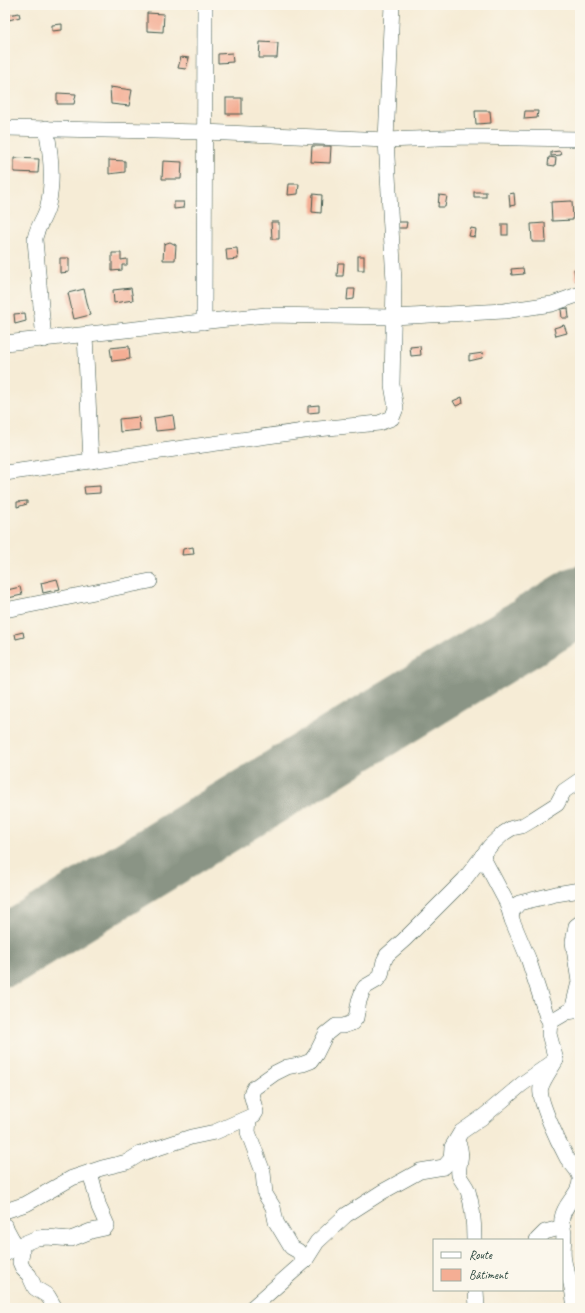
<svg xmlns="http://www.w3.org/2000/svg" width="585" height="1313" viewBox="0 0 585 1313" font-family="Caveat,sans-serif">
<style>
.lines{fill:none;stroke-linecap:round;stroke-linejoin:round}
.runway{stroke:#8a9485;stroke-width:69}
.building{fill:#f4ae94}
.minor-casing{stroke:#3f574c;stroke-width:16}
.minor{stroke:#fff;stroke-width:15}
</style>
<rect width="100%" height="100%" fill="#fbf7ec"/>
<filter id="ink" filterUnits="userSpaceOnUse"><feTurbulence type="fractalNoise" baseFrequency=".025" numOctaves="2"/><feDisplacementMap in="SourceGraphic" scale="8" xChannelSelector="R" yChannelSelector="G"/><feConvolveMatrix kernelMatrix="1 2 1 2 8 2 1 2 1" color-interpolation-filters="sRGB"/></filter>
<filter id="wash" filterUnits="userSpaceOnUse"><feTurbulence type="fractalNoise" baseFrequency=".012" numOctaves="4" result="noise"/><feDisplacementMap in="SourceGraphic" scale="16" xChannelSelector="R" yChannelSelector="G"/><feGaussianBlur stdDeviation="0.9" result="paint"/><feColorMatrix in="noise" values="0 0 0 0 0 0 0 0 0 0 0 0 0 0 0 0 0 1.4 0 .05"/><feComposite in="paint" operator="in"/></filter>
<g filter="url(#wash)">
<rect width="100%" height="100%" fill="#f6ecd6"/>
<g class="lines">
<path class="runway" d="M5,952L580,600"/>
</g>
<g id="blocks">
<g class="building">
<path d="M19,13L20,17L9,20L8,15Z"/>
<path d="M147,13L164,14L163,32L147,31Z"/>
<path d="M62,24V30L52,31V25Z"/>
<path d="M260,42L278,43L277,58H259Z"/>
<path d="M232,53L233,62L218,63V54Z"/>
<path d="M181,57L189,58L186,69L178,68Z"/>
<path d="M110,87L132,90L129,106L111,104Z"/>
<path d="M57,93L76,94L74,104H57Z"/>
<rect x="226" y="98" width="16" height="16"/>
<path d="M475,111H490L491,123L476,124Z"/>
<path d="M525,111H538L537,118L524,119Z"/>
<path d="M312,146H331L330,163L311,162Z"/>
<path d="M560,151L561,155L551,156V152Z"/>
<path d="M549,157L556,158L555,166L548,165Z"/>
<path d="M14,158L39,159L38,173L14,172Z"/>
<path d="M109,160L125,161V172L109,174Z"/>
<path d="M163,161L182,162L181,179H162Z"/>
<path d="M289,184H299L298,194L288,195Z"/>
<rect x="474" y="192" width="12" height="5"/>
<path d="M514,193L515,205L510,206L509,194Z"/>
<path d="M313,194L322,195L321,213L312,212Z"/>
<path d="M439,195L447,196L445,207H438Z"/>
<path d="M572,201L573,220L552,221L551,202Z"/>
<path d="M174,202H184L183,208L174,209Z"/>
<path d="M271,222H279V239H272Z"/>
<path d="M397,222H407L406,228H397Z"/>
<path d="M545,223L546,242H532L531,224Z"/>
<rect x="502" y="224" width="6" height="11"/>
<path d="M471,228L476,229L475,237L469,236Z"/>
<path d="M170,242L176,245L175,260H163L164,244Z"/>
<path d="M237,248L238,259L227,260L226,249Z"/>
<path d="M112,253H121V260L127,259V265H122V270L112,271Z"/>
<rect x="358" y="256" width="6" height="14"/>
<path d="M60,258H69V272L60,273Z"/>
<path d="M338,263H344L343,276H337Z"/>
<path d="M523,268L524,274L512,275L511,269Z"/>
<path d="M580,268V280L576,281L574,269Z"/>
<path d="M131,288L133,300L114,303L113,290Z"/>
<path d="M84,289L90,315L74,319L68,293Z"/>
<path d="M348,289H355L354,299L347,300Z"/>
<path d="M568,308L569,318H562L561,309Z"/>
<path d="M25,313L26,321L15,324L14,314Z"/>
<path d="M564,325L567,333L556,336L554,328Z"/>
<path d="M129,346L130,359L112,361L110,348Z"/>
<path d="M420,346L421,355L411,356L410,347Z"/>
<path d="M483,353L482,358L469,361V355Z"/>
<path d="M462,397L463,403L456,406L453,401Z"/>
<path d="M319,405V412L308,413V406Z"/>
<path d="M173,415L175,429L156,431L154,418Z"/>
<path d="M139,417L140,430L120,432L119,419Z"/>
<path d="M100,486V493L85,494L84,487Z"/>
<path d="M27,501V504L17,507V502Z"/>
<path d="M193,547L194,554L182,555L183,549Z"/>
<path d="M57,579L60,589L43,593L41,583Z"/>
<path d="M20,587L22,595L8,598L7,590Z"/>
<path d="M23,632L24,637L16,639L15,634Z"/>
</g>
</g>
</g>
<g filter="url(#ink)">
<use href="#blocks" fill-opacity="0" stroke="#3f574c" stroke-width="1"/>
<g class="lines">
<g class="minor-casing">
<g id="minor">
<path d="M5,128L204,132L386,140L467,137L580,139"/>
<path d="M204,322L205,5"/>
<path d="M85,335L91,461"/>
<path d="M44,340L35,240C35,229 46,217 48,205C54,180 51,153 46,128"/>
<path d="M5,343L266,315L393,317L504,311L552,304L580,294"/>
<path d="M5,473L318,429L379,423L392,418L396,408L392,385L394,281L386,140L392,5"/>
<path d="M5,610L150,581"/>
<path d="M482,856L507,903L512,920L528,958L547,1017L550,1022"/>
<path d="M511,916L513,910L519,903L556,894L580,890"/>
<path d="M572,1011L579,982L573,942L576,926L580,923"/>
<path d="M249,1118L248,1132L263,1172L265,1194L273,1207L276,1222L291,1247L298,1251L305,1261"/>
<path d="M459,1145C464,1158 457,1164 459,1175C461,1181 466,1185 468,1191C473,1207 474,1223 474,1240"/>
<path d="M5,1211L26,1204L72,1178L102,1168L127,1162L140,1154L191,1137L215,1132L254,1115L256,1112L251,1094L254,1088L275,1073L287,1067L303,1064L311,1061L316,1054L326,1034L336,1026H343L352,1023L356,1018L359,1001L363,990L365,987L377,980L381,975L384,961L387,955L404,940L464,880L490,846L504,833L512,828L522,826L532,820L557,804L564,791L580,780"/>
<path d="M5,1226L12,1239L22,1252L20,1262L23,1269L29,1275L35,1288L48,1296L55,1308"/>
<path d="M537,1240L545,1232L563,1227"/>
<path d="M5,1254L18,1246L37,1238L47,1237L71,1239L91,1231L105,1228L107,1225L99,1207L90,1172"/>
<path d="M476,1290L477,1308"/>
<path d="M252,1308L305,1261L317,1242L346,1215L382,1192L420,1171L444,1167L451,1159L452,1147L461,1132L484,1116L522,1084L556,1060"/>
<path d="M575,1308C574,1300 573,1292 571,1284C569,1276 565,1269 564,1261C562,1252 564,1243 564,1233C563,1228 561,1224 562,1218C564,1203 581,1194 580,1178C579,1170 571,1164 567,1158C560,1145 537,1099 541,1087C544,1078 551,1069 556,1060L549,1034L550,1022L567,1012L580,1010"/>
</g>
</g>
<use href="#minor" class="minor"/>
</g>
</g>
<rect width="585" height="1313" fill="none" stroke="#fbf7ec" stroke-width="20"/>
<rect x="433" y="1239" width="130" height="52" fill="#fbf7ec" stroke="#a3ada2"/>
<rect x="441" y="1252" width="20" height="6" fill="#ffffff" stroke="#a3ada2"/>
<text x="469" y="1259" font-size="12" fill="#1f3d34">Route</text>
<rect x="441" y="1269" width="20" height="12" fill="#f4ae94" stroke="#a3ada2"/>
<text x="469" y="1279" font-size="12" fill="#1f3d34">Bâtiment</text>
</svg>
